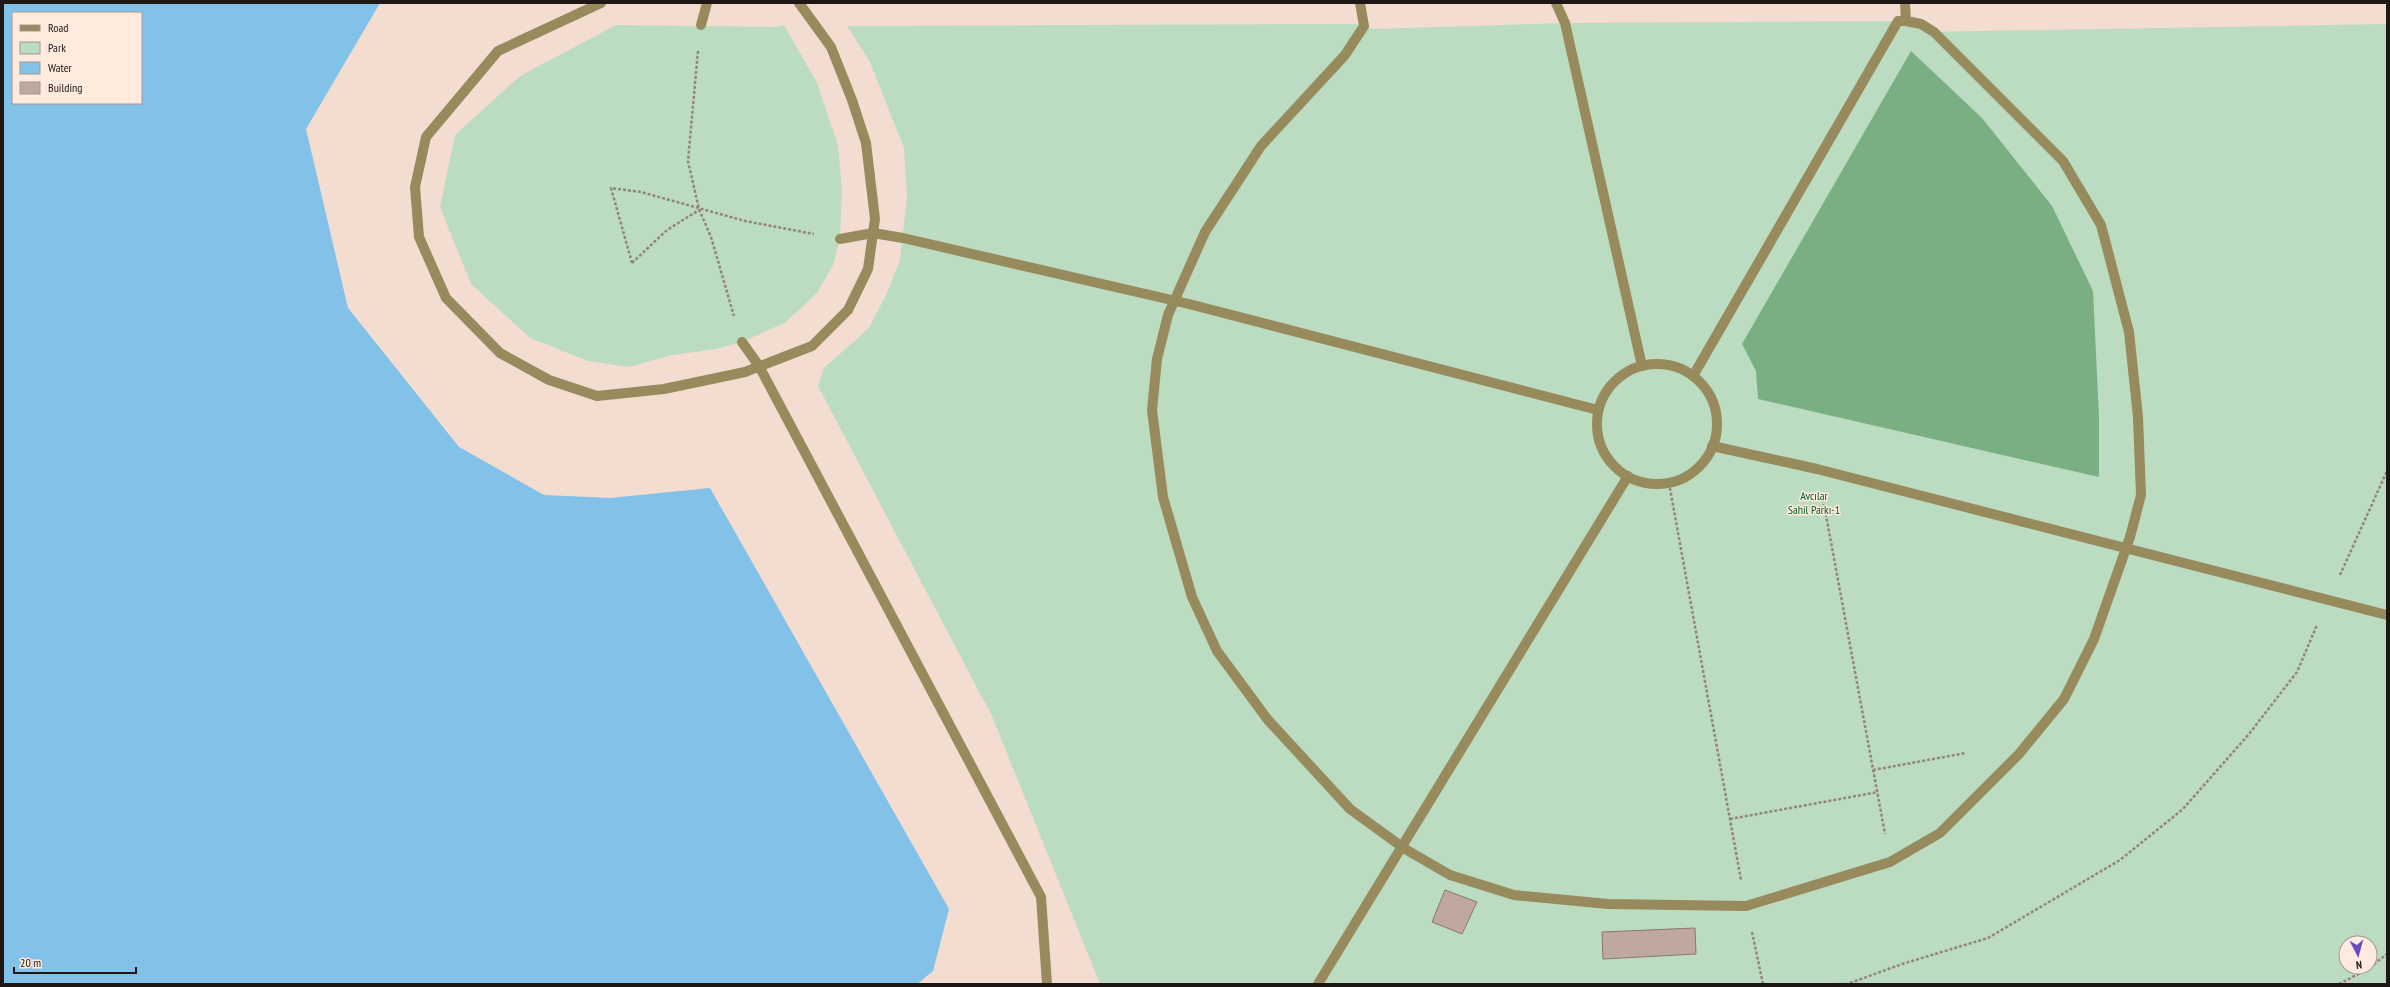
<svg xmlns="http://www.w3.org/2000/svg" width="2390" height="987" viewBox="0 0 2390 987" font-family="'PT Sans Narrow',sans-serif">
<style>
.green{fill:#bbdcc0;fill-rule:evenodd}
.forest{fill:#79af83}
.water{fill:#82c1e8;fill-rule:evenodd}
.building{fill:#bea89f;stroke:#8a766d}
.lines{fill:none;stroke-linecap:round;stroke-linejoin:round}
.path{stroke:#94857c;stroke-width:2.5;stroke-dasharray:3 2;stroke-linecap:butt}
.street{stroke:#978a5c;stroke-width:10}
.labels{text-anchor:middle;stroke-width:3;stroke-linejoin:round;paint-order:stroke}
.park-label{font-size:12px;fill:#005c26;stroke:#ffebdd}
</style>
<rect width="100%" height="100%" fill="#f2ddd0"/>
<g class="green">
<path d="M1912,21L1925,32L2387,24V984H1100L992,716L818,386L824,368L869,328L887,293L900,260L907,198L904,148L870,62L847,26L1357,24L1373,29L1565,23ZM2346,943H2370V967H2346Z"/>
<path d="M616,25L776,27L784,25L817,83L838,145L842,189L840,239L833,265L817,293L786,322L742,342L716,349L672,355L629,367L588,361L530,338L471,284L440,207L455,135L520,76Z"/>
</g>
<path class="forest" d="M1911,51L1982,118L2052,206L2093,291L2099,417V477L1758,399L1756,371L1742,344Z"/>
<path class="water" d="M3,3H380L306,129L348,308L459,447L544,495L610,498L710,488L949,909L933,971L917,984H3ZM13,13H141V103H13Z"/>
<g class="building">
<path d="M1445,890L1477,902L1462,934L1432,922Z"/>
<path d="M1695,928L1696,954L1603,959L1602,932Z"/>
</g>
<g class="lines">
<g class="path">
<path d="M698,51L688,161L699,209L711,237L734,316"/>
<path d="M632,263L611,188L641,192L745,221L814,234"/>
<path d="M632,263L667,230L699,210"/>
<path d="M1669,483L1741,880"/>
<path d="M1823,499L1885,834"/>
<path d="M2340,575L2387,471"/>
<path d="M1873,770L1966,753"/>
<path d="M1730,819L1878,792"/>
<path d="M1752,932L1763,984"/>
<path d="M1850,983L1902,964L1988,938L2120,860L2183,809L2249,734L2297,672L2317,625"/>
<path d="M1836,984H1854"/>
<path d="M2339,984L2368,969L2387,954"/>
</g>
<g class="street">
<path d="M601,3L498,51L426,137L415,187L419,237L446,298L500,353L549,380L597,396L664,389L745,372L812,346L848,310L868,269L875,219L866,143L852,100L831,47L799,3"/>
<path d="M1360,3L1364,26L1345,55L1261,146L1205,232L1168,315L1157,359L1152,410L1163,497L1192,597L1217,651L1268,720L1350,809L1405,849L1450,875L1514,895L1608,904L1746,906L1890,862L1940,833L2019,754L2064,699L2094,639L2130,537L2141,495L2138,417L2129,332L2101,225L2063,161L1934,32L1921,24L1906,21L1905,3"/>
<path d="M1556,3L1565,23L1642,366"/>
<path d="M701,25L707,3"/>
<path d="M840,239L873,233L903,238L1189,304L1598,410"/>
<path d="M742,342L759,366L1041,897L1047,984"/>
<circle cx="1657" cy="424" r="60"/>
<path d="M1693,376L1898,21H1906"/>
<path d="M1712,446L1817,469L2387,615"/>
<path d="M1318,984L1628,476"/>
</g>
</g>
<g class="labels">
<g class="park-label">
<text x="1814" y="500">Avcılar<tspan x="1814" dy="14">Sahil Parkı-1</tspan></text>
</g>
</g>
<rect width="2390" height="987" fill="none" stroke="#1e1713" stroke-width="8"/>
<rect x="12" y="12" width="130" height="92" fill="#ffebdd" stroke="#a5968c"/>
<rect x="20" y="25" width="20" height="6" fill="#978a5c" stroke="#a5968c"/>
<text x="48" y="32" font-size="12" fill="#1e1713">Road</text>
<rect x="20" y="42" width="20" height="12" fill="#bbdcc0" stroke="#a5968c"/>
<text x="48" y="52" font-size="12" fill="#1e1713">Park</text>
<rect x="20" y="62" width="20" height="12" fill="#82c1e8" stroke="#a5968c"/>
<text x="48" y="72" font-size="12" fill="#1e1713">Water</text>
<rect x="20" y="82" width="20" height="12" fill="#bea89f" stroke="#a5968c"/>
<text x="48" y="92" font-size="12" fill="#1e1713">Building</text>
<g transform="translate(2358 955) rotate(174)"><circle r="19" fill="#ffebdd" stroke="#a5968c"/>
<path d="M0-3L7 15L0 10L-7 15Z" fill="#684dc6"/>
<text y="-6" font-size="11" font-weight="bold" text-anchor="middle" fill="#1e1713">N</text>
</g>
<path d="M14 967v6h122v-6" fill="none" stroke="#1e1713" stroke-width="2"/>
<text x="20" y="967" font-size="12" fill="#1e1713" stroke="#ffebdd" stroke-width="3" paint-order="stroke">20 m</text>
</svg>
